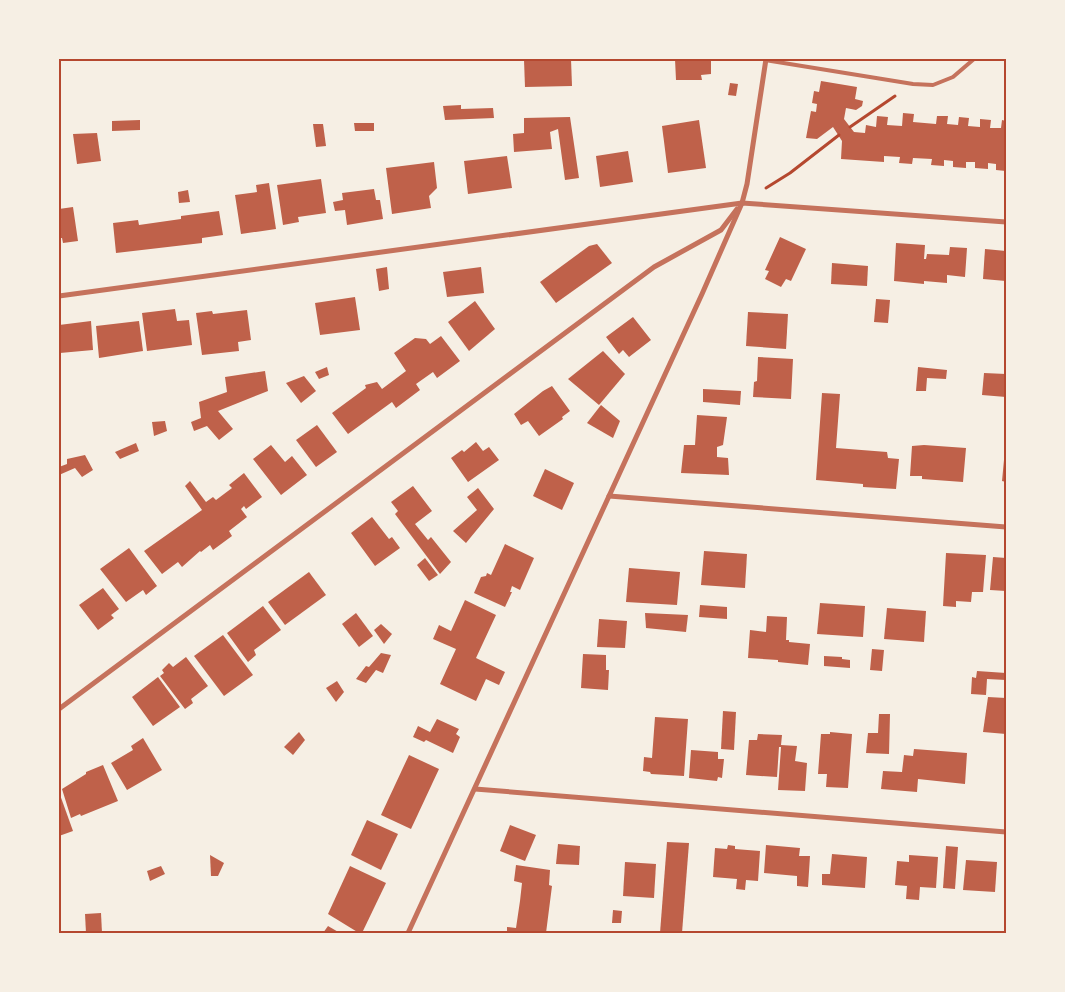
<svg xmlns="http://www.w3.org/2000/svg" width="1065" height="992" viewBox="0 0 1065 992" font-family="Poppins,sans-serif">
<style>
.building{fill:#bf614a}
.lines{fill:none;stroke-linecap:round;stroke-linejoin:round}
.path{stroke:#b5482f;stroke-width:3}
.service{stroke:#c5725c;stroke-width:4}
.minor{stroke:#c5725c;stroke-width:5}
.neatline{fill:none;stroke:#b5482f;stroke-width:2}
</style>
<rect width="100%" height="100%" fill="#f6efe4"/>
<g class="building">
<path d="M571,59L572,86L525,87L524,60Z"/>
<path d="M675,59H711V74L701,75L702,80H676Z"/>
<path d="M821,81L857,87L855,99L863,101L862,106L856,110L846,108L844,119L854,132L865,133L866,125L876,127L877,116L888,117L887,125L902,126L903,113L914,114L913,122L936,124L937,116H948L947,124L958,125L959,117L969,118L968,126L980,127V119L991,120L990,128H1001L1002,120L1006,121V171L996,170V164L988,163V169L975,168V162H966V168L953,167V161L944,160V166L931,165L932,159L913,158L912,164L899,163L900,157L884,156V162L841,159L842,141L833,127L817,139L806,138L811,111L816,112L817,104L812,103L814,91L819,92Z"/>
<path d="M730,83L738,84L736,96L728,95Z"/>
<path d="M461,105V109L493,108L494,118L445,120L443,106Z"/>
<path d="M570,117L579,178L565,180L558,129L550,132L552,149L514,152L513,134L524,133V118Z"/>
<path d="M140,120V130L112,131V121Z"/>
<path d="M699,120L706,168L668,173L662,126Z"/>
<path d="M354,123H374V131H355Z"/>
<path d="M313,124H323L326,146L316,147Z"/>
<path d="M97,133L101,161L77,164L73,134Z"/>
<path d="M628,151L633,182L600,187L596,156Z"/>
<path d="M507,156L512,188L468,194L464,161Z"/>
<path d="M434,162L437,188L429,196L431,208L392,214L386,168Z"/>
<path d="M321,179L326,213L298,217L299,222L283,225L277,185Z"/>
<path d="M269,183L276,229L241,234L235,195L257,192L256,185Z"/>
<path d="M374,189L376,200H380L383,219L347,225L345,210L335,211L333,202L343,200L342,193Z"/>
<path d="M188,190L190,202L179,203L178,192Z"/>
<path d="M73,207L78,241L63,243L62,238H59V209Z"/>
<path d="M219,211L223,235L202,238V243L116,253L113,223L138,220L139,225L181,219V216Z"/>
<path d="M780,237L806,249L791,281L786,279L781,287L765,279L769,271L765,270Z"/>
<path d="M896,243L925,245L924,259H926L927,254L949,255L950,247L967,248L965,277L947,275V283L924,281V284L894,281Z"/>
<path d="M597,244L612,263L556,303L540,282L589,246Z"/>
<path d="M985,249L1006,251V281L983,279Z"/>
<path d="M832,263L868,266L867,286L831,284Z"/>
<path d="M387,267L389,289L379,291L376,269Z"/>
<path d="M481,267L484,293L447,297L443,272Z"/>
<path d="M355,297L360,330L320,335L315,303Z"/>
<path d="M876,299L890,300L888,323L874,322Z"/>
<path d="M475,301L495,329L469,351L448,322Z"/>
<path d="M175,309L177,321L189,320L192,345L147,351L142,313Z"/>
<path d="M247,310L251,340L238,342L239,351L202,355L196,313L212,311L213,314Z"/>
<path d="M748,312L788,314L786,349L746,346Z"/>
<path d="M633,317L651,340L629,357L623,350L619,354L606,337Z"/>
<path d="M91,321L93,350L60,353L59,325Z"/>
<path d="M139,321L143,351L99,358L96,326Z"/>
<path d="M441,336L460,361L437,378L433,372L416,384L420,390L396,408L392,402L348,434L332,413L366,388L365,385L377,382L382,389L406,371L394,353L415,338L426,339L430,344Z"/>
<path d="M603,351L625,374L599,405L568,379Z"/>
<path d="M758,357L793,359L791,399L753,397L754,382L757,381Z"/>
<path d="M327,367L329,375L319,379L315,372Z"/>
<path d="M918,367L947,370L946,379L927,378L926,391H916Z"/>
<path d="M265,371L268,391L218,411L233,429L219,440L207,426L194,431L191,422L201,418L199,402L227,392L225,377Z"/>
<path d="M984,373L1006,374V397L982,395Z"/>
<path d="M304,376L316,391L301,403L286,383Z"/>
<path d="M552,386L570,411L562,417L563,419L539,436L528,421L521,425L514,414L543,391Z"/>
<path d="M703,389L741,391L740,405L703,402Z"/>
<path d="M822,393L840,394L836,448L887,452L888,458L899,459L896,489L863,487V484L816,480Z"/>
<path d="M601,405L620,421L613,438L587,423Z"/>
<path d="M697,415L727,417L723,445L717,447V457L728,458L729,475L681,473L684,445H695Z"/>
<path d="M165,421L167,431L154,436L152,422Z"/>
<path d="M317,425L337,452L316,467L296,440Z"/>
<path d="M476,442L483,451L489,447L499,460L468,482L451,458L462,450L464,452Z"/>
<path d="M136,443L139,451L120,459L115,452Z"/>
<path d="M271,445L285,462L292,456L307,475L281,495L253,459Z"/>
<path d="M924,445L966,448L963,482L922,479V476H910L912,446Z"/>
<path d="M1005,449H1006V482L1002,481Z"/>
<path d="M85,455L93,470L82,477L75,468L59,475V467L67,464V459Z"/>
<path d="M545,469L574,483L562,510L533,496Z"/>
<path d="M244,473L262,497L246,509L244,506L241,509L247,517L229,531L232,536L213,550L210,545L201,552L200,551L182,567L178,562L162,574L144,551L202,510L185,486L190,481L206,502L213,497L216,500L232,488L229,485Z"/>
<path d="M413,486L432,511L415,524L428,540L431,537L451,562L440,574L395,514L398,511L391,502Z"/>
<path d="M478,488L494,509L466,543L453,531L477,510L467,497Z"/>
<path d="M372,517L389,539L392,537L400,548L375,566L351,533Z"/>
<path d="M505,544L534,558L520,590L512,586L510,592H512L505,607L474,593L481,577L486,576L487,573L491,575Z"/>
<path d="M129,548L157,586L146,595L143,590L126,602L100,569Z"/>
<path d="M704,551L747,554L745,588L701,585Z"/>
<path d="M946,553L986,555L983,592H972L971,602L956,601V607L943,606Z"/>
<path d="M993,557L1006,558V591L990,590Z"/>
<path d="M425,558L438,575L429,581L417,565Z"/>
<path d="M629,568L680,572L677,605L626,602Z"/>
<path d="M309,572L326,595L285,625L268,602Z"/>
<path d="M103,588L119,609L111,615L114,618L98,630L79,605Z"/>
<path d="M465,600L496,615L476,658L505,672L499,685L486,679L476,701L440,684L456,649L433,639L439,625L451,631Z"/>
<path d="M820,603L865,606L863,637L817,634Z"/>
<path d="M700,605L727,607V619L699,617Z"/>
<path d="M263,606L281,630L254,650L256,655L248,662L227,633Z"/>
<path d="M887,608L926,611L924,642L884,639Z"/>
<path d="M356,613L373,636L359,647L342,624Z"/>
<path d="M645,613L688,615L686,632L646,628Z"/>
<path d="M767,616L787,617L786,640H789V642L810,644L808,665L778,662V660L748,658L750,630L766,632Z"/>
<path d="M599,619L627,621L625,648L597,647Z"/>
<path d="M381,624L392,634L384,644L374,630Z"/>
<path d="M223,635L253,675L224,696L194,656Z"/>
<path d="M872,649L884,650L882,671L870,670Z"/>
<path d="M381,653L391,655L383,673L376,670L366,683L356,679L366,666L369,667Z"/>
<path d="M583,654L606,655V670H609L608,690L581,688Z"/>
<path d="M824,656L842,657V659L850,660V668L824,666Z"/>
<path d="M186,657L208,686L191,699L193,703L185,709L160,676L164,673L162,670L169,663L173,667Z"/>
<path d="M977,671L1006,673V680L987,679L986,695L971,694L972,677L976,678Z"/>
<path d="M158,677L180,707L153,726L132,697Z"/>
<path d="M337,681L344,692L336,702L326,688Z"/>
<path d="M988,697L1006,698V734L983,732Z"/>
<path d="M723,711L736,712L734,750L721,749Z"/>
<path d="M879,714H890L889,754L866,753L868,733H878Z"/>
<path d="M655,717L688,719L684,776L651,774L650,772L643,771L644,757L652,758Z"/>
<path d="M437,719L459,729L456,734L460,737L453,753L426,740L424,742L413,737L418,726L430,732Z"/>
<path d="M299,732L305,740L293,755L284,747Z"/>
<path d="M830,732L852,734L848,788L826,787L827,774H818L821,734H830Z"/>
<path d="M758,734L782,735L781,745L797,746L795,761L807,763L805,791L778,790L781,747H779L777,777L746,775L749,740H757Z"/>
<path d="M143,738L162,770L127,790L111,763L133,750L131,746Z"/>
<path d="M914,749L967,753L965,784L918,779L917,792L881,789L883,771L902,772L904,755L913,756Z"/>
<path d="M691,750L718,752V759H724L722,778L718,777L717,781L689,778Z"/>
<path d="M409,755L439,769L411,829L381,815Z"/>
<path d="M103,765L118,801L81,816L80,814L71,818L62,789L86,774V772Z"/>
<path d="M59,792L73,831L59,836Z"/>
<path d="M367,820L398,834L381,870L351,855Z"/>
<path d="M510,825L536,835L525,861L500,851Z"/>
<path d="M667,842L689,843L682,933H660Z"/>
<path d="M558,844L580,846L579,865L556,864Z"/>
<path d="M728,845L735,846V849L760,851L758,881L746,880L745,890L736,889L737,879L713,877L715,848L727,849Z"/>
<path d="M766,845L800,848L799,856H810L808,887L797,886V876L764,873Z"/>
<path d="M946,846L958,847L955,889L943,888Z"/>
<path d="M832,854L867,857L865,888L822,885V874H830Z"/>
<path d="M210,855L224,863L218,876H211Z"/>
<path d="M909,855L938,857L936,888L920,887L919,900L906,899L907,886L895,885L897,861L909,862Z"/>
<path d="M966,860L997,862L995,892L963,890Z"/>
<path d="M625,862L656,864L654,898L623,896Z"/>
<path d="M516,865L550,870L549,885L552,886L546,933H507V927L516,928L520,901L522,883L514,881Z"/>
<path d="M161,866L165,874L150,881L147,871Z"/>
<path d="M350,866L386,883L362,933H359L328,914Z"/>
<path d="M613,910L622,911L621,923H612Z"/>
<path d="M101,913L102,933H86L85,914Z"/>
<path d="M328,926L340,933H323Z"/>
</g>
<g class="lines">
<g class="path">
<path d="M850,127L895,96"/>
<path d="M766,188L790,173L839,135"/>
</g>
<path class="service" d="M765,60L913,84L933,85L953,77L974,59"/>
<g class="minor">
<path d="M59,296L742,203L1006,222"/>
<path d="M609,496L1006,527"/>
<path d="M59,709L654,267L721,230L737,209"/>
<path d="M475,789L1006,832"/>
<path d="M408,933L702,294L742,203L747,184L766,59"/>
</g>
</g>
<rect width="1065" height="992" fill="none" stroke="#f6efe4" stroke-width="120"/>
<rect x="60" y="60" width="945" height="872" class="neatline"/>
</svg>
